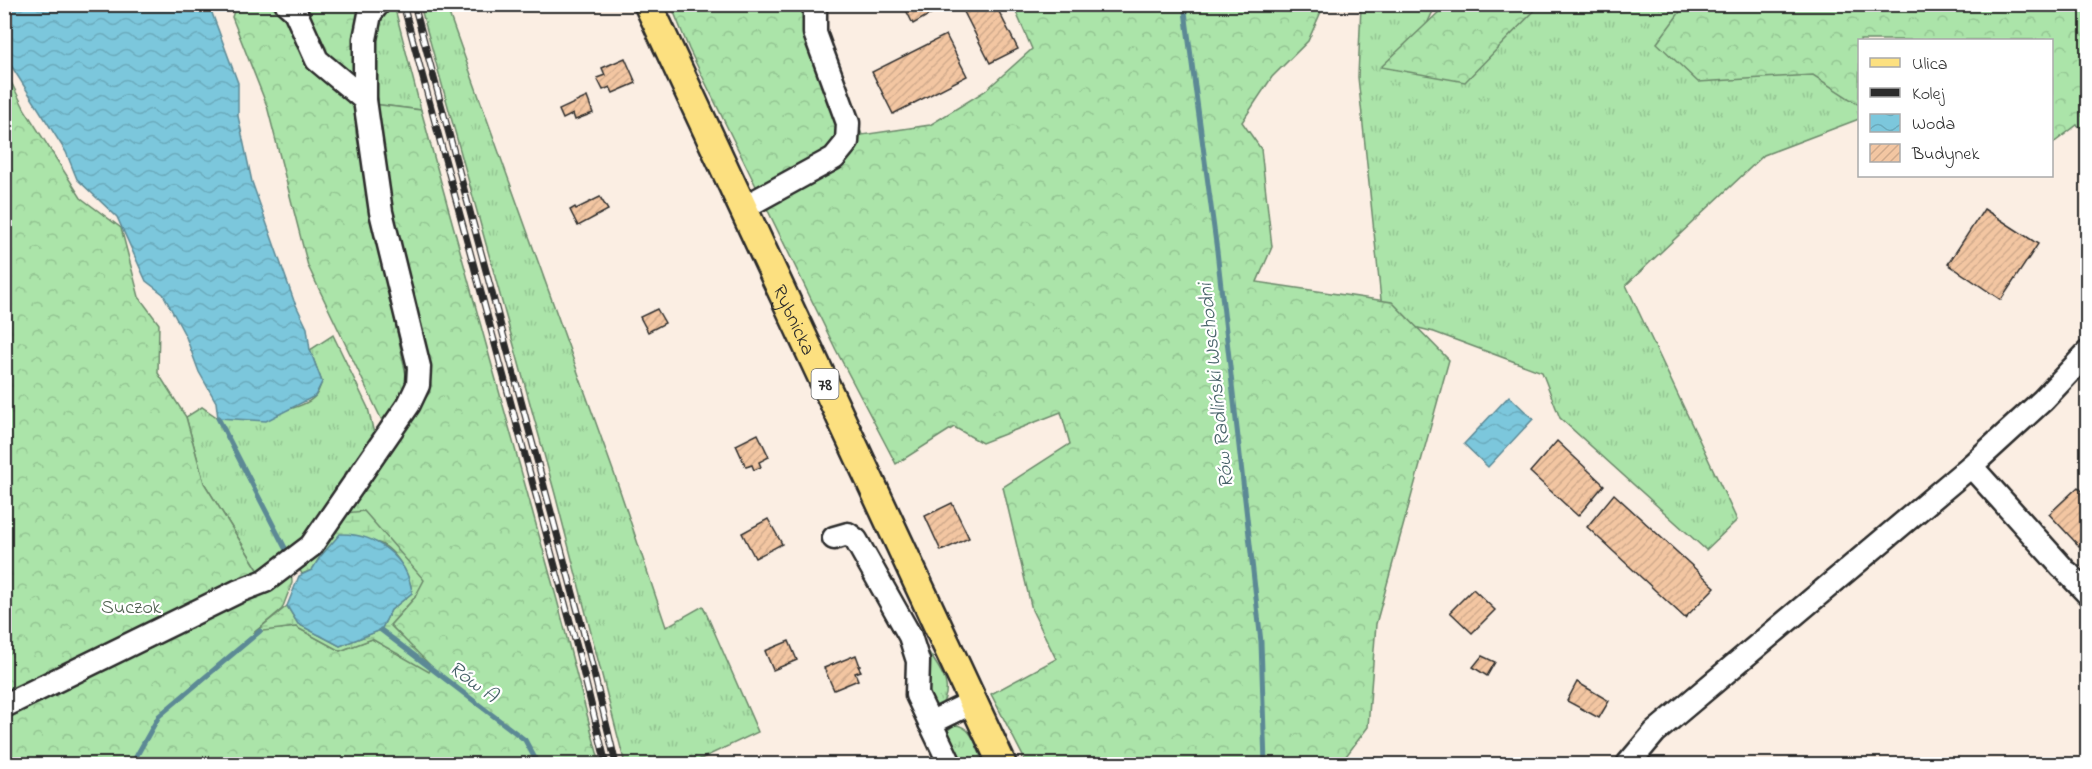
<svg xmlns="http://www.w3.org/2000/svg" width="2092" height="769" viewBox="0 0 2092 769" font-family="'Indie Flower',sans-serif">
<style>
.grass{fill:url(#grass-tufts);stroke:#6b886a;stroke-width:1.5}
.forest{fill:url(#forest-crowns);stroke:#6b886a;stroke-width:1.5}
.wetland{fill:url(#wetland-marsh);stroke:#6b886a;stroke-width:1.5}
.water{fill:url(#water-waves);stroke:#5c8995;stroke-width:1.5}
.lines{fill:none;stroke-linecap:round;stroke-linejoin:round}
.stream{stroke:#5c8995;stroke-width:5}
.building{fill:url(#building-hatch);stroke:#2b2b2b;stroke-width:1.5}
.minor-casing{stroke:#2b2b2b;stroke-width:27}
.major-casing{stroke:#2b2b2b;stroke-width:32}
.minor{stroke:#fff;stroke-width:22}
.major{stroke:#fce080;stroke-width:27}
.rail-casing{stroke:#2b2b2b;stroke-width:7}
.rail{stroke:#fff;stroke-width:4.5;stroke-dasharray:14;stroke-linecap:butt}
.labels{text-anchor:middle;stroke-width:4.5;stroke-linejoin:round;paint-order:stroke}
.shield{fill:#fff;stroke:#6b6b6b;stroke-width:1.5}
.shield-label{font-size:18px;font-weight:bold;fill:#2b2b2b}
.street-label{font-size:20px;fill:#2b2b2b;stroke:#fff}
.park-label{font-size:20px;fill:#516251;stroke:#fff}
.water-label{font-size:21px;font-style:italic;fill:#476269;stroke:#fff}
</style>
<defs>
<pattern id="grass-tufts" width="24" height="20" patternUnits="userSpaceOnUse" patternTransform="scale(1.5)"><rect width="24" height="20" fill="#abe4a9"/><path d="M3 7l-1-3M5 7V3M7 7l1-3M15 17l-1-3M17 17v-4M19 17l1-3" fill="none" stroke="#93c492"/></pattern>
<pattern id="forest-crowns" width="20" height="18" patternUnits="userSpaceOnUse" patternTransform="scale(1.5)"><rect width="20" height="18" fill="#abe4a9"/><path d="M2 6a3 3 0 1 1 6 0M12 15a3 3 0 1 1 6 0" fill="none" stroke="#93c492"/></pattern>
<pattern id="wetland-marsh" width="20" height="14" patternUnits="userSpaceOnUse" patternTransform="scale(1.5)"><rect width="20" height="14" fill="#abe4a9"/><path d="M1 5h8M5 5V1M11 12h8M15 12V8" fill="none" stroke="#93c492"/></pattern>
<pattern id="water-waves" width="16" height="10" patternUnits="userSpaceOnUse" patternTransform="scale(1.5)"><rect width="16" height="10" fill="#7cc7dc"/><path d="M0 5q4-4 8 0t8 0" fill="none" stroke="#6babbd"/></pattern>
<pattern id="building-hatch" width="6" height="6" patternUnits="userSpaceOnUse" patternTransform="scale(1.5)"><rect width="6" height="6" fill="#f3c6a2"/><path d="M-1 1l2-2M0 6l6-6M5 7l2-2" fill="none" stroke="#d0aa8c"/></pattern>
</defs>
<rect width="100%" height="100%" fill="#fbeee3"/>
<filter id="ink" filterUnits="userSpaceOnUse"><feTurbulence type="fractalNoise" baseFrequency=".0167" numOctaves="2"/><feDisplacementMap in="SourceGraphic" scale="12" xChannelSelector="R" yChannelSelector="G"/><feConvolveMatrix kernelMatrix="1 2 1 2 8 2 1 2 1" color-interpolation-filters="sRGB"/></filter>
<g filter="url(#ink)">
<g class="grass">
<path d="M388,5H394L421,110L373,104L374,23Z"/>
<path d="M420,5H446L615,476L666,627L703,606L758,732L690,764H625L555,494Z"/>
<path d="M1361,5H1436L1414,51L1488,5H1696L1859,85V119L1764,155L1626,285L1737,520L1706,550L1560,418L1542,372L1434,332L1383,319L1358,77Z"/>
<path d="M333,335L368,408L375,438L363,470L265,581L204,483L186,417L202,407L218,418C241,416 302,414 316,395C319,391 320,386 322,382L310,350Z"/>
<path d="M928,651C939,669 955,685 941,706H934L927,700L919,655Z"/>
<path d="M954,725C973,725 977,749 984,764H959L948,743L947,731Z"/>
</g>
<g class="forest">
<path d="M236,5H371L358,21L356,133L408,384L387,431L308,266L267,106L232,17Z"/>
<path d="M671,5H792V7L825,14V34L862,135L930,125L985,91L1032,49L1013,5H1324L1308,41L1272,77L1242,122L1261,149L1272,247L1257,282L1392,302L1449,360L1376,624L1368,727L1340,764H1027L991,694L1056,659L1032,610L1003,487L1070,444L1061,412L982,443L954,427L896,464L836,350L689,49Z"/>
<path d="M1439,5H1540L1465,82L1381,67L1442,9Z"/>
<path d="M1685,5H2087V131L2077,125L2052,144V40H1860L1859,105L1813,75L1698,82L1657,43Z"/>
<path d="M4,68L25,110L81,198L121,228L139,297L159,324L158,373L186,417L204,483L265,581L291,569L292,583L282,609L256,631L296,627L340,651L372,639L429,671L431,667L390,625L415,597L345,513V503L430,392L393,217L373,104L421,110L557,600L600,764H5Z"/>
</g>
<path class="wetland" d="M364,511L424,580L415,597L390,625L432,667L429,672L372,639L340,651L296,627L255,632L287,606L298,624L340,646L381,630L391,610L412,593C410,575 392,540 370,542C354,543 336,552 320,557L312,570L302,574L299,568L345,513Z"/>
<g class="water">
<path d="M5,4L209,5L238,83V116L252,182L294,301L307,328L310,350L322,382L315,396L266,421L218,418L216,402L199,372L186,337L163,294L146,281L117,217L77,179L66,152L5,56Z"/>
<path d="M1509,396L1533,419L1488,467L1464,444Z"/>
<path d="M340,534C375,533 408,557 412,593L391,610L381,630L340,646L298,624L287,606L299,576L312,570L320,557Z"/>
</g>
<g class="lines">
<g class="stream">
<path d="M1184,4L1217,251L1261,642L1265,764"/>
<path d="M218,418L285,548"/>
<path d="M381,630L525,740L538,764"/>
<path d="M132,764L159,716L260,631"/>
</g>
</g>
<g class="building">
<path d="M903,4H930L934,12L913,24Z"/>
<path d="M960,4H995L1018,49L990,63Z"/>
<path d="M946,35L967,76L893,114L872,72Z"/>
<path d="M625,58L636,83L613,93L610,87L603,90L597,78L605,75L602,68Z"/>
<path d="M587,97L593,113L575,120L573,114L563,119L559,110Z"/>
<path d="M600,197L608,210L578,226L570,210L575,207L576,209Z"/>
<path d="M1984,209L2038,244L2001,300L1948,264Z"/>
<path d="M657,309L665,323L648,332L640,317Z"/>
<path d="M758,434L769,457L759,462L761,467L754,470L752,465L746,467L736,445Z"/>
<path d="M1557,441L1604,485L1578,516L1530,472Z"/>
<path d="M2078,487L2088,497V538L2079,546L2049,514Z"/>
<path d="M1614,494L1715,587L1685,618L1587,527Z"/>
<path d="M952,503L969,538L941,551L925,516Z"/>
<path d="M768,519L782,544L755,558L742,533Z"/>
<path d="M1473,589L1495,610L1472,633L1450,612Z"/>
<path d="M789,641L797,660L773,670L765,651Z"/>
<path d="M856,655L860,666H858L861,671L855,673L858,680L834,690L824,668Z"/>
<path d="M1482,656L1495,662L1487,676L1473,667Z"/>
<path d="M1577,682L1609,701L1599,718L1567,701Z"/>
</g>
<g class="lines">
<g class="minor-casing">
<g id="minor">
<path d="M287,4L295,11L317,60L365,100"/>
<path d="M743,208L834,158L847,142L848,123L815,33V4"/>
<path d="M1971,466L2062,567"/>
<path d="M834,538L848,534L856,540L910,636L918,661L917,695L950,764"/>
<path d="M2068,573L2088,594"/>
<path d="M4,706L239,591L265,581L311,546L409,404L418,385L419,367L381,212L365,100V39L370,14L378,4"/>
<path d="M930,723L973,702"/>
<path d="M1628,764L1655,732L1971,466L2043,400L2088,352"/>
</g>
</g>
<g class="major-casing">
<g id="major">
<path id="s1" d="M648,4L1002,764"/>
</g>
</g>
<use href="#minor" class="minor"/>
<use href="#major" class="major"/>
<g class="rail-casing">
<g id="rail">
<path d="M403,4L578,651L606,764"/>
<path d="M414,4L588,649L616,764"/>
</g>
</g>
<use href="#rail" class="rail"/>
</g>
</g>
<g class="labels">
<rect class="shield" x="811.5" y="369" width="27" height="30" rx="4.5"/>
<g class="shield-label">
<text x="825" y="390">78</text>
</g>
<g class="street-label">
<text dy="7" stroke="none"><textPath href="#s1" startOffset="348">Rybnicka</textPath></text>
</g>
<g class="park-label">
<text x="131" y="613">Suczok</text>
</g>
<g class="water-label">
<text transform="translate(1215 386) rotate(-96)" y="7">Rów Radliński Wschodni</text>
<text transform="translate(474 681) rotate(37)" y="7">Rów A</text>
</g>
</g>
<rect width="2092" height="769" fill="none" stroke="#fff" stroke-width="24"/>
<rect x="12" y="12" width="2068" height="745" fill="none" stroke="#2b2b2b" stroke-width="2" filter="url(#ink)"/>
<rect x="1858" y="39" width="195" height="138" fill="#ffffff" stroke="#aaaaaa" stroke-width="1.5"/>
<rect x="1870" y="58" width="30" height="9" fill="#fce080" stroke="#aaaaaa" stroke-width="1.5"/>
<text x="1912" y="69" font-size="18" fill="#2b2b2b">Ulica</text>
<rect x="1870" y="88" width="30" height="9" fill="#2b2b2b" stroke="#aaaaaa" stroke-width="1.5"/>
<text x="1912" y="99" font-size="18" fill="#2b2b2b">Kolej</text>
<rect x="1870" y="114" width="30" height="18" fill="url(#water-waves)" stroke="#aaaaaa" stroke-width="1.5"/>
<text x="1912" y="129" font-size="18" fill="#2b2b2b">Woda</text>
<rect x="1870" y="144" width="30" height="18" fill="url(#building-hatch)" stroke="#aaaaaa" stroke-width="1.5"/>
<text x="1912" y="159" font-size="18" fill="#2b2b2b">Budynek</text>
</svg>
